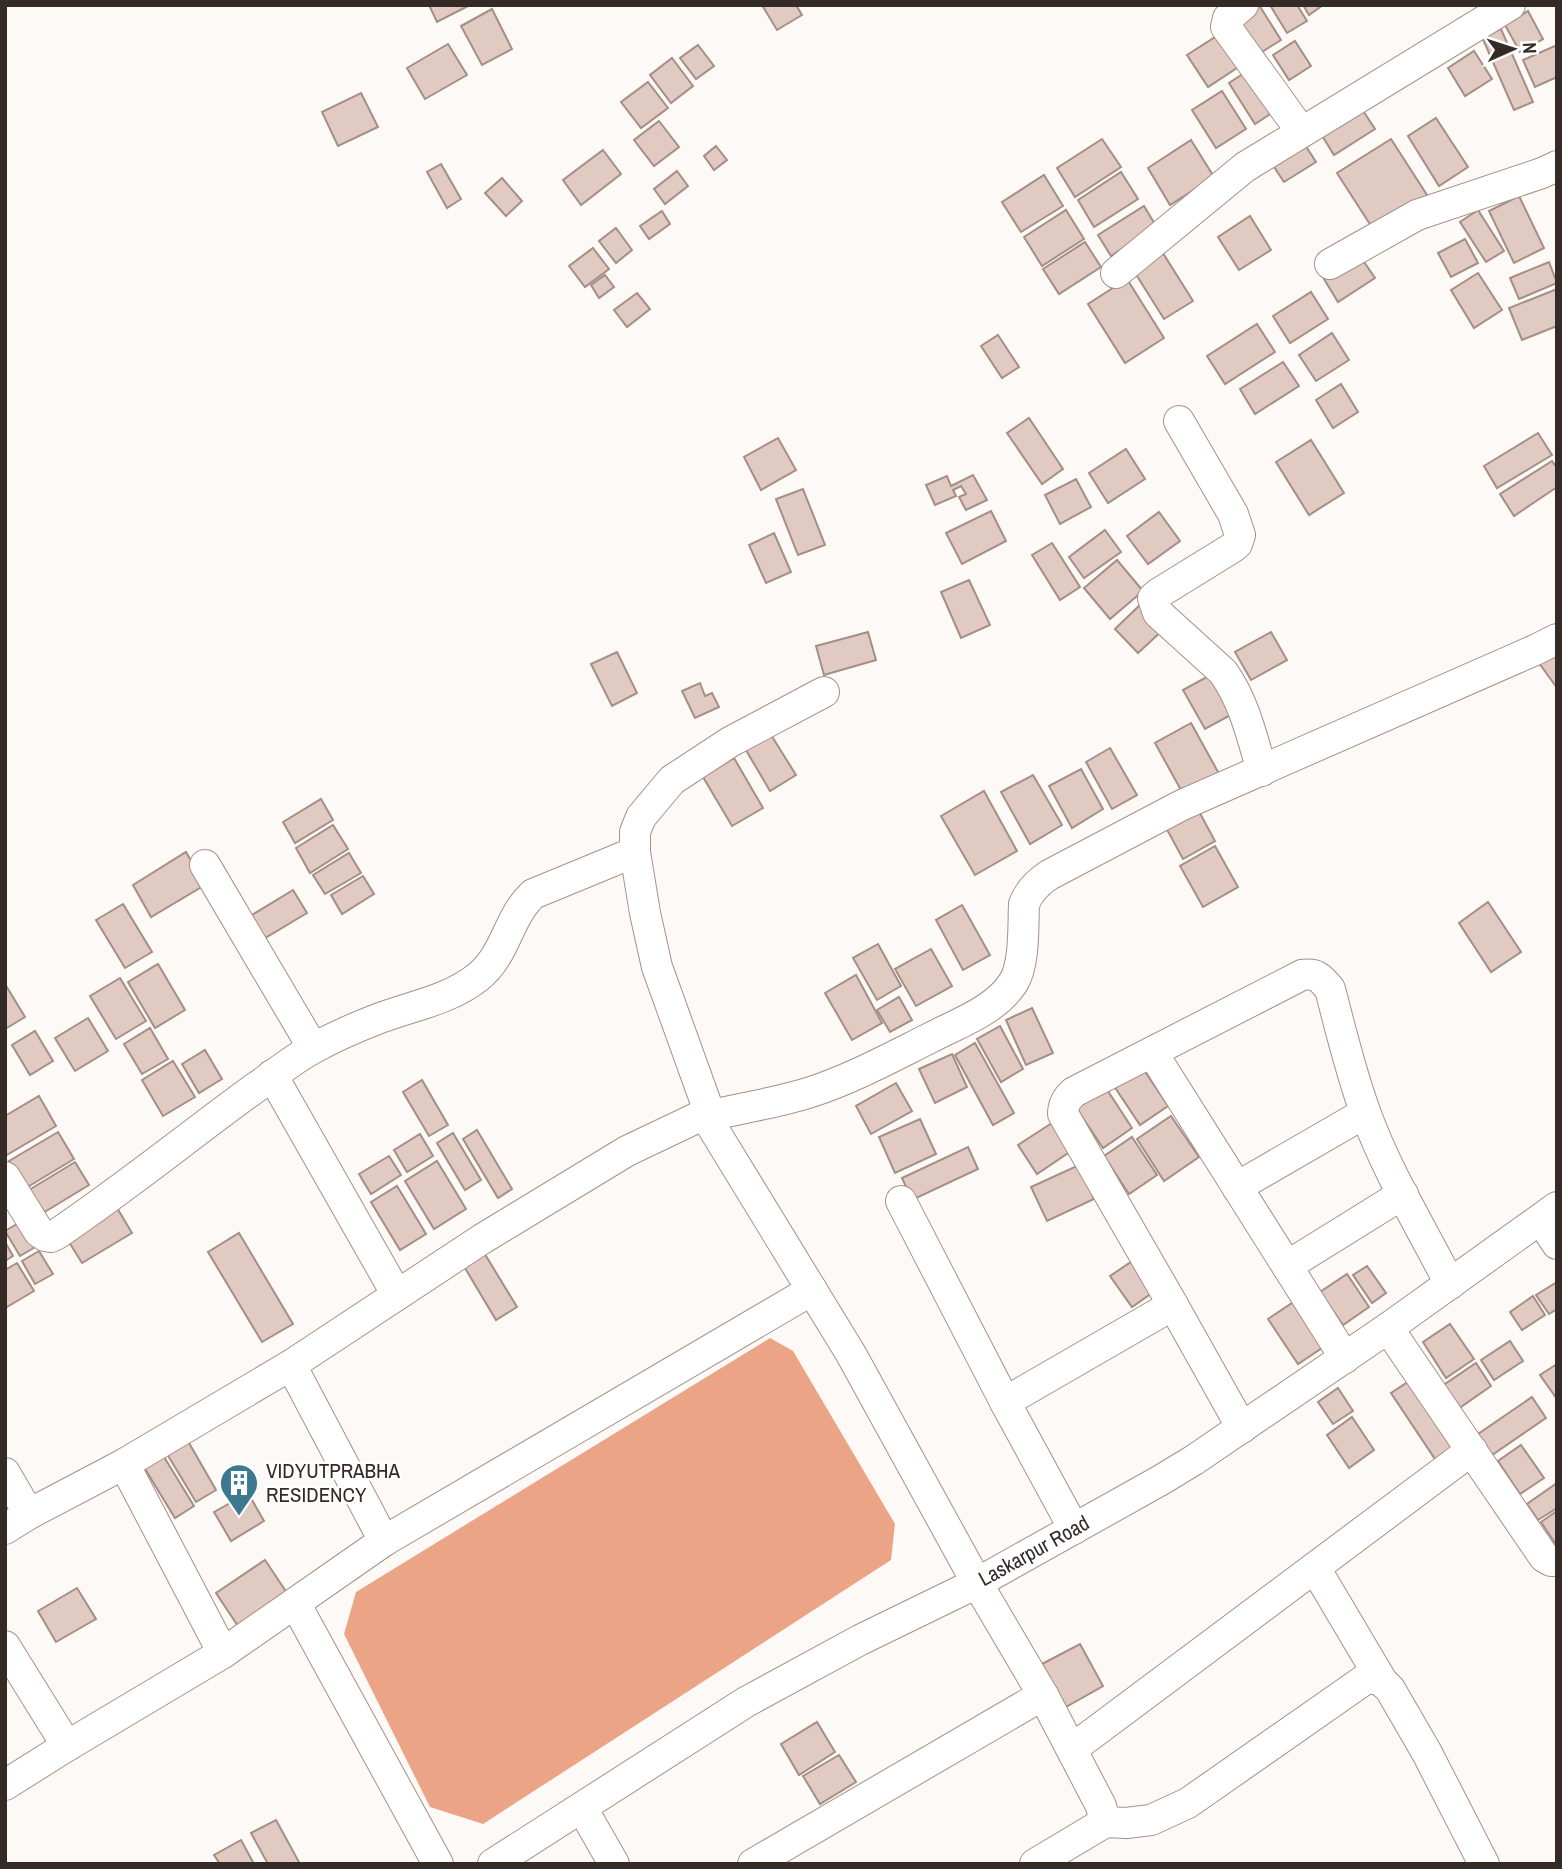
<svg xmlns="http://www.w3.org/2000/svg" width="1562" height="1869" viewBox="0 0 1562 1869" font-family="'Archivo Narrow',sans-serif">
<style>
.water{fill:#eba485}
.building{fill:#e1cac1;stroke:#a48f86;stroke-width:2}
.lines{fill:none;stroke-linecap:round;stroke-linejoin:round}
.street-casing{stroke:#a69188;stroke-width:32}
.street{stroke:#fff;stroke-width:30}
.labels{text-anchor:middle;stroke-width:5;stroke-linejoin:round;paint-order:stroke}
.poi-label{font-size:21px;fill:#342b27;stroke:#fff;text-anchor:start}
.street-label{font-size:21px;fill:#342b27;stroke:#fff}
</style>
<rect width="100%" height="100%" fill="#fdf9f7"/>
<path class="water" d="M770,1338L793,1351L895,1524L891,1560L483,1824L430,1807L344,1634L356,1592Z"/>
<g class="building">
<path d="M429,5H470L437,22Z"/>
<path d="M762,5H796L802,15L777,30Z"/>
<path d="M1251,5H1259L1281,40L1257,55L1233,17Z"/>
<path d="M1270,5H1297L1307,21L1287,33Z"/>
<path d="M1303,5H1323L1309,15Z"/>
<path d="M492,9L512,49L482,65L461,26Z"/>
<path d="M1528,11L1543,39L1520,52L1505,25Z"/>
<path d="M1501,29L1533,102L1514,110L1482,37Z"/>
<path d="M1223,32L1243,64L1208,87L1187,55Z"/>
<path d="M1295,41L1311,66L1289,80L1273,55Z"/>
<path d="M448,44L467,75L425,99L407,68Z"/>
<path d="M698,45L714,66L696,79L680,58Z"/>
<path d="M1557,45V77L1535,87L1523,60Z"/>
<path d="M1474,51L1492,79L1465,96L1448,68Z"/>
<path d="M672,58L693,86L671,103L650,75Z"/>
<path d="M1252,68L1278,109L1255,124L1229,83Z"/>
<path d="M648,82L668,108L641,128L621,102Z"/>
<path d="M1222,91L1246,129L1216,148L1192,110Z"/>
<path d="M361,93L378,127L338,146L322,112Z"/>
<path d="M1358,103L1375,129L1334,155L1318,129Z"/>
<path d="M1436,118L1468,167L1439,186L1408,136Z"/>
<path d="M659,121L679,147L654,166L634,140Z"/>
<path d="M1300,137L1316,162L1284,182L1268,158Z"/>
<path d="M1102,139L1121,167L1075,197L1057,168Z"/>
<path d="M1391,139L1427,195L1373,229L1337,173Z"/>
<path d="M1191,140L1214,177L1170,205L1148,168Z"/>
<path d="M716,146L727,160L714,170L704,156Z"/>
<path d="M603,150L621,174L581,205L563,180Z"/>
<path d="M441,164L461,199L447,208L427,172Z"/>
<path d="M677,171L688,186L665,204L654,189Z"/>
<path d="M1121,172L1138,199L1094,227L1078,200Z"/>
<path d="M1044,175L1063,206L1021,232L1002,202Z"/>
<path d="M502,178L522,201L506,216L485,193Z"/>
<path d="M1519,196L1544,248L1514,263L1489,211Z"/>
<path d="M1144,206L1156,226L1111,256L1098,235Z"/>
<path d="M1066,210L1084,239L1042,266L1024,237Z"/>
<path d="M1478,210L1504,251L1486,262L1460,222Z"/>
<path d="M662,211L670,224L649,239L640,226Z"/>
<path d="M1250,216L1271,250L1239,270L1218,237Z"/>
<path d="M616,228L632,250L616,263L599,241Z"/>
<path d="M1465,239L1478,263L1451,277L1438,253Z"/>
<path d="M1085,242L1101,267L1059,294L1043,269Z"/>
<path d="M593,248L609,269L585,287L569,266Z"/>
<path d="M1161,250L1193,301L1164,319L1132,268Z"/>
<path d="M1360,256L1375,278L1338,302L1324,279Z"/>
<path d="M1549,262L1557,283L1519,299L1510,278Z"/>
<path d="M1478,273L1502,310L1474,328L1451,290Z"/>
<path d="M605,275L614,287L599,298L591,285Z"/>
<path d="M1127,279L1164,338L1125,363L1088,304Z"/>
<path d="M1557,289V326L1522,340L1509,308Z"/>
<path d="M1311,292L1328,319L1290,343L1273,316Z"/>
<path d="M637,293L650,309L627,327L614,310Z"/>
<path d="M1257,324L1275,352L1225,384L1207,356Z"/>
<path d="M1332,333L1349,360L1316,381L1299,355Z"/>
<path d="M998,335L1019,367L1002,378L981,346Z"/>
<path d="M1283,362L1299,386L1255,414L1240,389Z"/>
<path d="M1341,384L1358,412L1333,428L1316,400Z"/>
<path d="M1029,418L1063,469L1042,484L1007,433Z"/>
<path d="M1538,433L1552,455L1497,488L1484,466Z"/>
<path d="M778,438L796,470L761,490L744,457Z"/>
<path d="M1311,440L1344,493L1309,515L1276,462Z"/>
<path d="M1126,449L1145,479L1108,503L1089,473Z"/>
<path d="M1552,461L1557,468V487L1514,516L1500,494Z"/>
<path d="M973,475L987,500L966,510L959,497L966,494L961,486L953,490L956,496L935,505L926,485L947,476L951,486Z"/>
<path d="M1076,479L1091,507L1060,524L1045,495Z"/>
<path d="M803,489L825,545L798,555L776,499Z"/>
<path d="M991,511L1006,541L962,564L946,533Z"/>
<path d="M1159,512L1180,541L1148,564L1127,536Z"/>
<path d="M1105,530L1121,552L1084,578L1069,557Z"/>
<path d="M774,533L791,572L766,583L749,545Z"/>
<path d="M1052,543L1080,587L1060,600L1032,555Z"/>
<path d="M1117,560L1143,591L1110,619L1084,588Z"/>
<path d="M969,580L990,625L961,638L941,592Z"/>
<path d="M1142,603L1165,628L1138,653L1115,629Z"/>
<path d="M868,632L876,660L824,675L816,646Z"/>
<path d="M1271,632L1287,660L1251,680L1235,652Z"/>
<path d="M1557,651V688L1539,663Z"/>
<path d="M617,652L637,693L612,706L591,664Z"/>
<path d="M1214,673L1236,712L1205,729L1183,690Z"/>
<path d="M700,683L705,696L712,693L719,707L695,718L682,691Z"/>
<path d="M1191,723L1223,781L1187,801L1155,743Z"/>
<path d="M768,730L796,775L770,791L743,745Z"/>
<path d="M1110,748L1137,795L1112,809L1086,762Z"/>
<path d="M734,758L763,808L732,826L703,777Z"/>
<path d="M1081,769L1103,809L1072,828L1049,786Z"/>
<path d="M1033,775L1062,825L1030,844L1001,792Z"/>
<path d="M984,791L1017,851L975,875L941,816Z"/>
<path d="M321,799L333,820L295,843L283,822Z"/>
<path d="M1196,806L1215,841L1183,859L1164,824Z"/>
<path d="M333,825L348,849L310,873L296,848Z"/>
<path d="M1215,846L1238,887L1203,907L1180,866Z"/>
<path d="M186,852L205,885L151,917L133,885Z"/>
<path d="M349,853L361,873L325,894L313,875Z"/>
<path d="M363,876L374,894L342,914L331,895Z"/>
<path d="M293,890L307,913L260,941L247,918Z"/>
<path d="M1488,902L1521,952L1491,972L1459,923Z"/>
<path d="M123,904L152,952L125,968L96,920Z"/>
<path d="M962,905L990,955L963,970L936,920Z"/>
<path d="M878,944L901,986L877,1000L853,958Z"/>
<path d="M931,949L952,986L916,1006L895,969Z"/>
<path d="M158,964L185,1010L155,1028L128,982Z"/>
<path d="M856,975L882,1023L852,1040L825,993Z"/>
<path d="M120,978L146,1021L116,1039L90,996Z"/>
<path d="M5,984L25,1017L5,1029Z"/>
<path d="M899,997L912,1020L890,1032L877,1010Z"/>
<path d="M1032,1008L1053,1053L1026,1065L1006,1020Z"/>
<path d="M88,1018L108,1051L75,1071L55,1038Z"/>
<path d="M1000,1026L1023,1069L1001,1082L977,1039Z"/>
<path d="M150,1028L168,1059L142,1074L124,1044Z"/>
<path d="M35,1031L53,1061L30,1075L12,1045Z"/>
<path d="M975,1043L1014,1113L993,1125L955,1055Z"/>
<path d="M205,1050L222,1079L199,1093L182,1064Z"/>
<path d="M952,1054L967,1087L935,1103L919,1069Z"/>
<path d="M173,1061L195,1097L163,1116L142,1080Z"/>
<path d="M1142,1067L1168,1106L1140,1125L1114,1086Z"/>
<path d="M422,1080L448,1125L429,1136L403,1092Z"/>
<path d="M896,1083L912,1111L871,1134L856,1106Z"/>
<path d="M1104,1085L1132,1128L1103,1148L1075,1106Z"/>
<path d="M39,1096L56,1126L5,1156V1116Z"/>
<path d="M1171,1116L1199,1157L1164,1181L1137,1139Z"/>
<path d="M920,1119L936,1154L895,1173L879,1137Z"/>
<path d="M1058,1119L1077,1147L1037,1174L1018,1145Z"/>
<path d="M477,1130L512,1189L498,1198L463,1139Z"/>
<path d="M58,1132L74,1159L26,1188L9,1161Z"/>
<path d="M453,1133L481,1180L465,1190L437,1143Z"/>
<path d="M420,1134L433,1156L407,1172L394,1150Z"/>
<path d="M1132,1137L1157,1175L1129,1194L1104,1156Z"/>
<path d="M968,1147L978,1169L912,1200L902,1178Z"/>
<path d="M389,1156L401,1175L371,1194L359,1174Z"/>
<path d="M437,1161L466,1209L434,1229L405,1181Z"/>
<path d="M75,1162L89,1185L43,1213L29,1190Z"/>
<path d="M1079,1165L1094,1199L1047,1221L1031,1187Z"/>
<path d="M397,1186L426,1234L400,1250L371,1202Z"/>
<path d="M114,1203L132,1233L82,1263L64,1234Z"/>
<path d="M22,1221L37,1246L20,1256L5,1231Z"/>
<path d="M239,1233L293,1324L262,1342L208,1252Z"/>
<path d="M5,1242L13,1256L5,1261Z"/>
<path d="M39,1251L53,1274L35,1284L22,1261Z"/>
<path d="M483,1251L517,1307L496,1320L462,1263Z"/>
<path d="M1131,1262L1152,1293L1132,1307L1110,1276Z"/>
<path d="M17,1263L34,1291L7,1307L5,1304V1270Z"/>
<path d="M1367,1266L1386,1293L1372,1303L1353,1275Z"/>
<path d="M1347,1274L1369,1307L1343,1325L1320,1292Z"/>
<path d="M1557,1282V1309L1549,1314L1536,1295Z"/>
<path d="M1533,1296L1545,1315L1522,1330L1510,1312Z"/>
<path d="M1298,1299L1328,1344L1298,1364L1268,1319Z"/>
<path d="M1450,1324L1474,1359L1446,1378L1423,1342Z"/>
<path d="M1510,1341L1523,1361L1494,1380L1481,1360Z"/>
<path d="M1476,1363L1491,1386L1458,1409L1442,1386Z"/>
<path d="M1557,1364V1399L1540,1375Z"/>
<path d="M1414,1378L1460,1447L1437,1462L1391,1393Z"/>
<path d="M1338,1388L1353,1411L1333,1424L1318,1402Z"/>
<path d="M1532,1397L1546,1418L1492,1455L1478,1434Z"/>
<path d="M1352,1417L1374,1450L1349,1468L1327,1435Z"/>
<path d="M185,1436L216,1490L196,1502L164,1449Z"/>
<path d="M1521,1445L1544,1478L1520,1494L1498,1461Z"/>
<path d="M161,1452L194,1506L175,1518L142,1464Z"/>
<path d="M1557,1483V1508L1538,1520L1527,1504Z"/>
<path d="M248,1493L264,1521L231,1541L214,1512Z"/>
<path d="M1557,1511V1541L1555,1543L1541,1522Z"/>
<path d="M265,1560L289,1596L240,1629L216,1593Z"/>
<path d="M77,1588L96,1619L56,1642L38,1611Z"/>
<path d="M1080,1644L1103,1686L1066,1707L1042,1664Z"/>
<path d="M817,1722L835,1752L799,1775L781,1744Z"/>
<path d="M839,1755L856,1782L820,1804L803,1776Z"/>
<path d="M276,1820L300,1864H268L251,1833Z"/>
<path d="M241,1840L254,1864H220L214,1855Z"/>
</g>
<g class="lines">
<g class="street-casing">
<g id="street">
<path d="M1243,5L1228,18L1226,27L1301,131"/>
<path d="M1330,264L1417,215L1542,173L1557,166"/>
<path d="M1116,273L1245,167L1510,5"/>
<path d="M1179,421L1233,514L1240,535L1237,544L1232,548L1159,593L1153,598L1158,613L1223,672C1244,701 1252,737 1262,771"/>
<path d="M205,865L313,1048"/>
<path d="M1152,1052L1345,1358"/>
<path d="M272,1075L397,1295"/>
<path d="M711,1117L657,967L645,913L635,852V832L641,817L672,780L730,742L824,692"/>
<path d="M5,1177L39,1232L45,1236L51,1237L57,1234C125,1188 189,1136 255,1088C274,1075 292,1060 312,1049C332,1038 354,1028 375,1020C410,1006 448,1001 478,977C506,955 508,917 533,894L635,852"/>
<path d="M1237,1187L1365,1113"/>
<path d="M901,1201L1005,1402L1173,1305L1063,1114C1063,1104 1067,1098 1074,1092L1302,975C1318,973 1320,978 1330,989C1341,1031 1351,1074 1366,1114C1387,1172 1422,1229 1450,1284"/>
<path d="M1541,1220L1557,1244"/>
<path d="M1287,1266L1403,1194"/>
<path d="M1173,1305L1242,1428"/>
<path d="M1388,1328L1544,1557L1551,1561H1557"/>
<path d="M1005,1402L1074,1529"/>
<path d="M124,1464L223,1653"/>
<path d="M5,1473L29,1514"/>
<path d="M5,1529L29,1514L124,1464L291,1365L482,1239L627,1151L709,1112"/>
<path d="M384,1541L812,1290"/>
<path d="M1315,1568L1382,1681"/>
<path d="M295,1603L438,1864"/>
<path d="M5,1646L67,1746L223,1653L384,1541L291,1365"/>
<path d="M1072,1749L1472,1450"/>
<path d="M5,1785L67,1746"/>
<path d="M582,1808L614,1864"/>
<path d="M1104,1822L1126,1823L1151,1820L1188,1803L1364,1680C1376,1677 1381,1680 1390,1689L1427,1753L1484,1864"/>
<path d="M493,1864L746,1702L860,1640L977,1583L1161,1480L1194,1460L1388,1328L1557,1207"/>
<path d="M753,1864L1043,1695"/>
<path d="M1035,1864L1102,1824C1106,1819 1102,1812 1101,1806L1043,1695L977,1583L851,1354L711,1125V1117L716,1114C748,1107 780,1102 811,1092C851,1079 890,1058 928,1039C956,1024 995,1011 1013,983C1025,965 1023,926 1024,904C1029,891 1037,883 1049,875L1182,805L1535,650L1557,639"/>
</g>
</g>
<use href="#street" class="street"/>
</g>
<defs>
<g id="building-pin" transform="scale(2.0125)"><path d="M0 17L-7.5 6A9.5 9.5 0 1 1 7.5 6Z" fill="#3c798f" stroke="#fff"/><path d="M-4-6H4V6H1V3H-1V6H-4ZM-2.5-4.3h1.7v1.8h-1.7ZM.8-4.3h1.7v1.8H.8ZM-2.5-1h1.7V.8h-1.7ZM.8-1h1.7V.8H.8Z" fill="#fff"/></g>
</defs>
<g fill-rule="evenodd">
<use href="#building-pin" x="239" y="1483"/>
</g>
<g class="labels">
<g class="poi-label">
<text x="266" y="1478">VIDYUTPRABHA<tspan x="266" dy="24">RESIDENCY</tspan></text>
</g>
<g class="street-label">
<text transform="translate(1034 1551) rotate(-29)" y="7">Laskarpur Road</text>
</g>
</g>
<rect width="1562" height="1869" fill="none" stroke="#342b27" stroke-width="14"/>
<g transform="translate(1513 49) rotate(87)" stroke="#ffffff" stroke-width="5" paint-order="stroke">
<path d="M0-5L12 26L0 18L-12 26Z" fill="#342b27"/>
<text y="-10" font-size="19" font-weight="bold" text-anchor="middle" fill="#342b27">N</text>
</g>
</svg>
